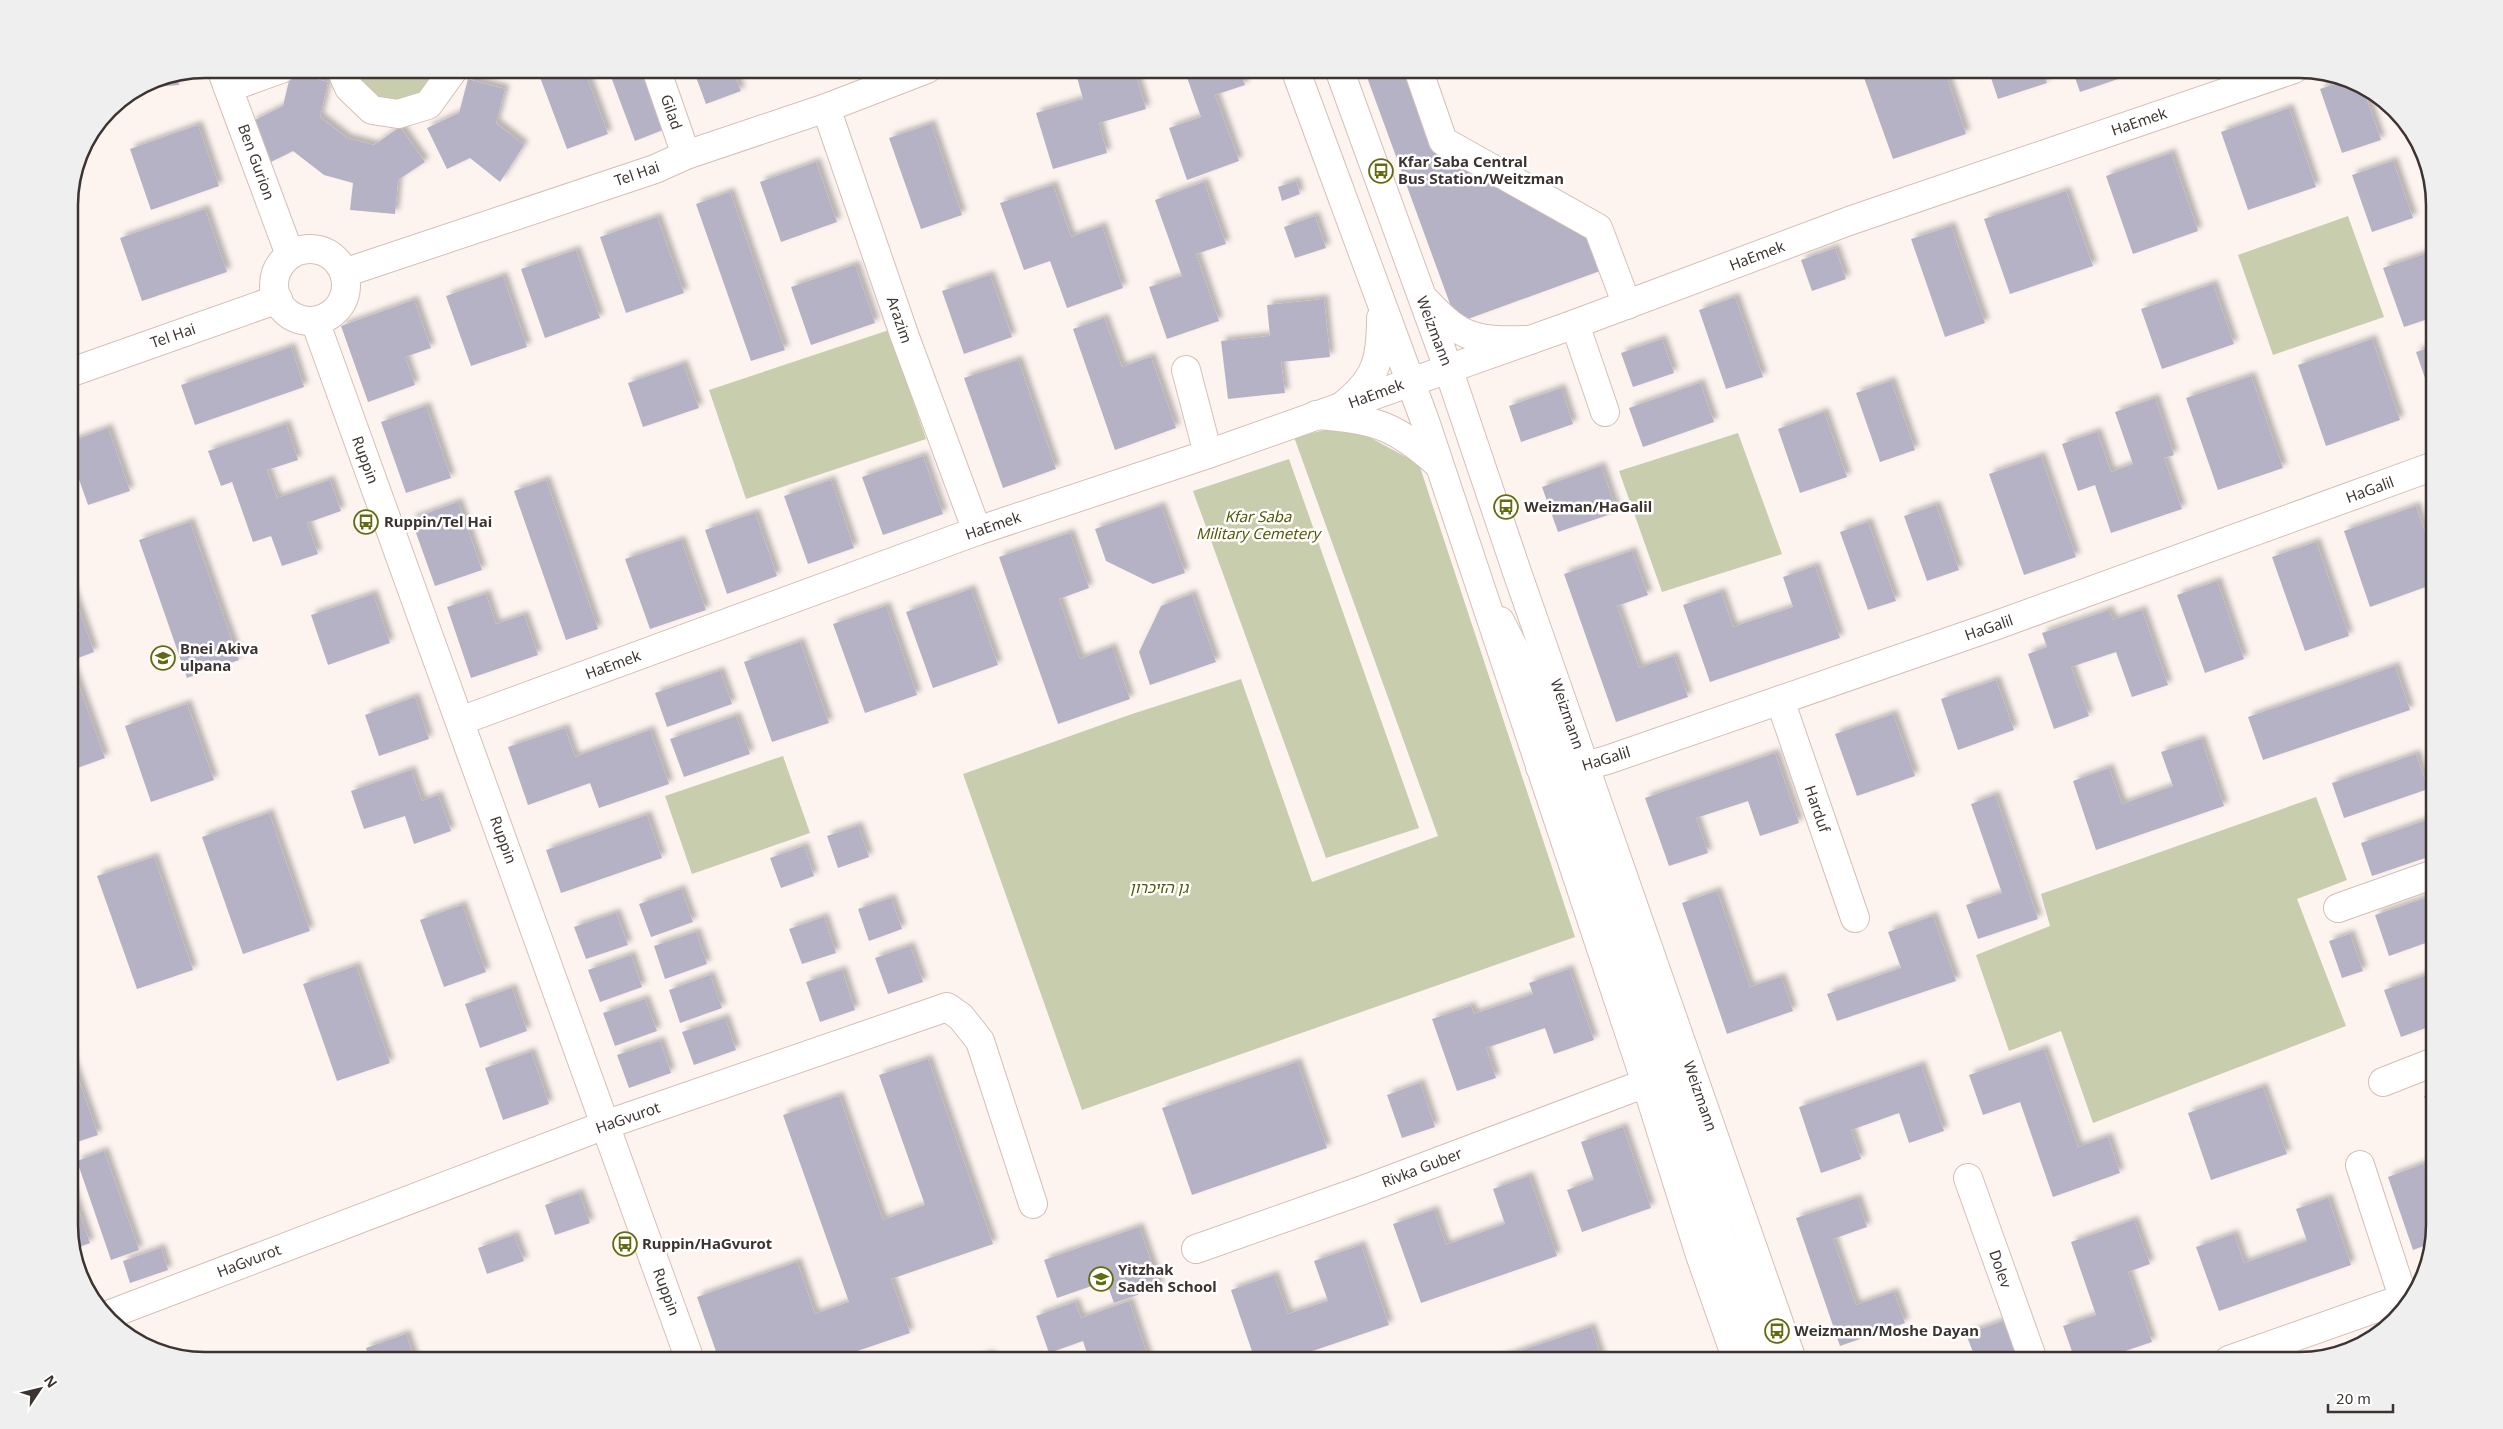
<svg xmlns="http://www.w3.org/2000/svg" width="2503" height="1429" viewBox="0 0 2503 1429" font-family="Georgia,'Noto Sans Hebrew',serif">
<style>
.green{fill:#c8cdad}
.building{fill:#b6b2c6;filter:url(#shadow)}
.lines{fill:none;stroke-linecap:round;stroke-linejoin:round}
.minor-casing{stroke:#d5bfb5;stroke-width:30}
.major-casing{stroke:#d5bfb5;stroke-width:30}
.minor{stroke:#fff;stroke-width:28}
.major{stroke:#fff;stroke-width:28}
.labels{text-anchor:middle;stroke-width:5;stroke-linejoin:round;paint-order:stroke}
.street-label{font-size:15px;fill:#3d3431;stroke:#fff}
.poi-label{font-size:15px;font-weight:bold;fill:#3d3431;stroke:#fff;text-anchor:start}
.park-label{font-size:15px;font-style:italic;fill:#515800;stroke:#fff}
.rim{fill:none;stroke:#3d3431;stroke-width:2.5}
</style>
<defs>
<filter id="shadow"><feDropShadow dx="4.5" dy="-4.5" stdDeviation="2.5" flood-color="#0004"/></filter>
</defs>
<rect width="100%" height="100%" fill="#fdf4f0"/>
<g class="green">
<path d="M329,69H470L434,110L395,125Z"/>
<path d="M2348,216L2384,317L2273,355L2238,255Z"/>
<path d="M889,330L926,439L746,499L709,390Z"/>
<path d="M1347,425L1419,464L1575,937L1082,1110L963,774L1132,714L1241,679L1312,882L1438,836L1294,437Z"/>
<path d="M1738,433L1782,554L1662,592L1619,471Z"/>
<path d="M1289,459L1419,828L1326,858L1193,491Z"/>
<path d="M783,756L810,833L692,874L665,796Z"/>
<path d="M2316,797L2347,880L2297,899L2346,1026L2093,1123L2061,1031L2009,1051L1976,955L2050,926L2041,894Z"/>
</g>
<g class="building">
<path d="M548,69H584L608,134L567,149L538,72Z"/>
<path d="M608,69H645L668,128L635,141Z"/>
<path d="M693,69H732L741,91L706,104Z"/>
<path d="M767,69H780L769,73Z"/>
<path d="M1134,69L1146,109L1099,123L1107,153L1053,169L1036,113L1083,99L1075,70Z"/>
<path d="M1184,69H1239L1245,85L1215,95L1239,161L1187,180L1169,128L1201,117Z"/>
<path d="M1364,69H1412L1443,141L1600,238L1611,267L1457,323Z"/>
<path d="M1882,69H1944L1966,134L1893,159L1863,75Z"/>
<path d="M1988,69H2042L2047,83L1998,99Z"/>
<path d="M2072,69H2118L2121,78L2080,92Z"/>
<path d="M291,72L328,82L320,117L347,138L374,145L400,127L425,162L398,180L395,214L350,210L353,183L324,175L293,151L271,162L251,122L283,106Z"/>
<path d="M177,74L179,85L139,88L153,79Z"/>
<path d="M468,79L505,89L496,123L524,145L500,182L470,158L447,169L427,128L459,113Z"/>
<path d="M2344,81L2362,86L2381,140L2342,153L2320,89Z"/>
<path d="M2289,108L2316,187L2248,210L2221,132Z"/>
<path d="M931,124L962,215L921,229L889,138Z"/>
<path d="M198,125L219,186L151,210L130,149Z"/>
<path d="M2171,153L2198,231L2133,254L2106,176Z"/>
<path d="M2393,161L2413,218L2372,232L2352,175Z"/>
<path d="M816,162L837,222L781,242L760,182Z"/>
<path d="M1296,181L1300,194L1282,201L1278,187Z"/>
<path d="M1204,182L1226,244L1196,254L1219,321L1167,339L1149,287L1182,276L1155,200Z"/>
<path d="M1053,185L1071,237L1102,226L1123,288L1067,308L1050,261L1024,270L1000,203Z"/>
<path d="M2066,191L2093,266L2010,294L1984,219Z"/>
<path d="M730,192L785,350L751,361L696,204Z"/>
<path d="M205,209L227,272L142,301L120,238Z"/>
<path d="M1315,216L1326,248L1295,258L1284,227Z"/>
<path d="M657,217L684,293L626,313L600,237Z"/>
<path d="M1951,226L1985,323L1945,337L1911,239Z"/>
<path d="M1835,248L1846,279L1812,291L1801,260Z"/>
<path d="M576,250L600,318L545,338L521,269Z"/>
<path d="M2428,253L2434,271V317L2404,327L2383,268Z"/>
<path d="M855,265L875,323L811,345L791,287Z"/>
<path d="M990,275L1012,337L964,354L942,291Z"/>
<path d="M503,276L527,347L471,366L446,296Z"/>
<path d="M2213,284L2234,344L2162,369L2141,309Z"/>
<path d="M1735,297L1763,377L1726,389L1699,310Z"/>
<path d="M1324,299L1330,357L1281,362L1285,393L1228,399L1221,341L1270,336L1267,305Z"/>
<path d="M414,300L431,348L405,357L415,385L368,402L341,326Z"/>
<path d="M1104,318L1122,367L1151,357L1176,428L1115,450L1073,329Z"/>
<path d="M1662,339L1674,373L1633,387L1621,353Z"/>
<path d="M2372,339L2400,420L2326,446L2298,365Z"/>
<path d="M2434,346V404L2416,352Z"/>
<path d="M291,347L304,387L195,425L181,385Z"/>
<path d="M1018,360L1056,469L1003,488L964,378Z"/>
<path d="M683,364L699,408L643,427L628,383Z"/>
<path d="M2251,376L2283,468L2218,490L2186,398Z"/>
<path d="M1891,381L1915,450L1880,462L1856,393Z"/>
<path d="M1700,383L1714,422L1643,447L1629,408Z"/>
<path d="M1561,388L1573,424L1521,442L1509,406Z"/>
<path d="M2155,398L2174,455L2164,458L2182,509L2111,533L2095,485L2078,491L2062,444L2097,432L2111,472L2133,464L2115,412Z"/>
<path d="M426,406L451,478L406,493L381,422Z"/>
<path d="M1824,412L1847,477L1800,493L1778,429Z"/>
<path d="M286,424L298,460L267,470L277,498L330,480L341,511L307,523L318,554L282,566L271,536L253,542L232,482L221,486L208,451Z"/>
<path d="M108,428L130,491L88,505L69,451V442Z"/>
<path d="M923,456L943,514L883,535L862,477Z"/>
<path d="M2041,456L2076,557L2024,575L1989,474Z"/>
<path d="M1601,466L1617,512L1558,532L1542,487Z"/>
<path d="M546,480L598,629L566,640L514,491Z"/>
<path d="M831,480L854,548L808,564L784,496Z"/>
<path d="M458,502L482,570L435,586L411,519Z"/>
<path d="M1936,505L1959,570L1927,581L1904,516Z"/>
<path d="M1161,506L1185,573L1153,584L1106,561L1095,529Z"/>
<path d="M2416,506L2434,557V584L2370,607L2344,531Z"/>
<path d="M755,513L777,576L727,594L705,530Z"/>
<path d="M190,522L239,660L187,678L139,540Z"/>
<path d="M1868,522L1896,601L1868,610L1840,532Z"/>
<path d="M1070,533L1089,588L1059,599L1080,659L1112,647L1130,699L1058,724L999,557Z"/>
<path d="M681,540L706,610L650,629L625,559Z"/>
<path d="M2316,542L2349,636L2305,651L2272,557Z"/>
<path d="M1632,551L1648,595L1617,606L1639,668L1674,656L1688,697L1616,722L1564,574Z"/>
<path d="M1815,566L1840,638L1710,682L1683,605L1721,592L1733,627L1793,607L1783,577Z"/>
<path d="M69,581L94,652L70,661L105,758L69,771Z"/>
<path d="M2217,581L2244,659L2205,673L2177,595Z"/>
<path d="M971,589L998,665L933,688L906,612Z"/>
<path d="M373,594L390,643L328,665L311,615Z"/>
<path d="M486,594L496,624L524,615L538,655L471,678L447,607Z"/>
<path d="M1192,594L1216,662L1150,685L1139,652L1161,606Z"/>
<path d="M886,606L917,695L865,713L833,624Z"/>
<path d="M2109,610L2113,620L2142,610L2168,685L2132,697L2116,652L2071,667L2089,716L2054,729L2028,654L2047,647L2042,633Z"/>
<path d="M800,642L829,723L772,742L744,662Z"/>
<path d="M2395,666L2410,710L2263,760L2248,717Z"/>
<path d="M720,671L732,704L667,727L655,693Z"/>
<path d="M1996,680L2014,730L1958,750L1941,699Z"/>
<path d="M415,697L429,739L379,756L365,715Z"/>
<path d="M187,704L214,780L151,802L125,726Z"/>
<path d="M1893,714L1915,776L1857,796L1835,734Z"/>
<path d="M736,716L750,754L684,777L670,739Z"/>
<path d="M565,728L575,757L650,730L669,784L599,808L590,783L528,805L508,747Z"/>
<path d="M2201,739L2224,806L2096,850L2073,781L2109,768L2122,804L2173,786L2161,752Z"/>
<path d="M1775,753L1799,823L1760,836L1748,801L1696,818L1708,853L1669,866L1645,798Z"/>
<path d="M2416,754L2428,789L2344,818L2332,783Z"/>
<path d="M411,770L422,801L438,795L451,831L414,844L405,816L364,829L351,791Z"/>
<path d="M1995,795L2038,919L1978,939L1966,905L2002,893L1971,804Z"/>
<path d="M269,813L310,931L243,954L202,837Z"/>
<path d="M647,815L662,858L561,893L546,850Z"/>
<path d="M2427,820L2434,840V855L2372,876L2361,843Z"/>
<path d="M858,826L869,857L838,868L827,836Z"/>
<path d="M804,846L814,876L781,888L770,858Z"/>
<path d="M154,857L193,970L137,989L97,876Z"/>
<path d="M681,889L693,922L651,937L639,904Z"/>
<path d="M1717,891L1750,987L1781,977L1793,1011L1727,1034L1682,903Z"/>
<path d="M2434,895V940L2389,956L2375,915Z"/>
<path d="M891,898L902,929L869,941L858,909Z"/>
<path d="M462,905L486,972L444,987L420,920Z"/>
<path d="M616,913L628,945L586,959L574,927Z"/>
<path d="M1933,916L1956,981L1837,1021L1827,994L1901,968L1888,932Z"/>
<path d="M824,917L836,953L802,964L789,929Z"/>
<path d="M696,932L707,964L665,979L654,946Z"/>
<path d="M2350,934L2363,971L2342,978L2329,941Z"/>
<path d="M910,946L923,982L888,994L875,958Z"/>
<path d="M631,955L642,987L600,1002L588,970Z"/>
<path d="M356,966L390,1063L337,1081L303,984Z"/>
<path d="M1569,969L1594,1040L1554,1054L1545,1028L1486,1048L1496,1078L1457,1091L1432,1019L1471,1006L1474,1014L1533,994L1529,983Z"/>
<path d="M842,970L855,1010L820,1022L806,982Z"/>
<path d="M710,975L722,1008L680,1023L669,990Z"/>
<path d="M2427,975L2434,997V1025L2401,1037L2384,990Z"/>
<path d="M512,988L527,1031L480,1048L465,1004Z"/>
<path d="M645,999L657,1031L615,1046L603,1013Z"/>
<path d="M725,1018L736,1050L694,1065L682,1032Z"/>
<path d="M660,1041L671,1073L629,1088L617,1055Z"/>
<path d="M2044,1049L2078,1147L2108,1137L2120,1173L2053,1197L2020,1102L1983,1115L1969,1075Z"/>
<path d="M69,1052L98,1135L71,1144L69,1140Z"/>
<path d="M531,1052L549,1104L503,1120L485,1068Z"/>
<path d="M928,1059L993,1244L891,1279L910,1333L831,1360H719L697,1297L797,1262L815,1314L849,1302L783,1115L839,1096L883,1220L925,1205L879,1075Z"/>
<path d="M1297,1062L1327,1148L1192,1195L1162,1108Z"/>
<path d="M1921,1065L1944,1131L1909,1143L1899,1113L1851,1130L1861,1159L1821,1173L1799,1107Z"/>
<path d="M1420,1083L1435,1127L1402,1138L1387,1095Z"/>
<path d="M2263,1087L2287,1154L2211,1180L2188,1113Z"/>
<path d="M2434,1092V1125L2424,1096Z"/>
<path d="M1623,1127L1651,1208L1582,1232L1567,1190L1594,1180L1581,1142Z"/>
<path d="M104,1151L139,1250L111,1260L77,1161Z"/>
<path d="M2423,1164L2434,1196V1224L2429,1244L2413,1250L2388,1177Z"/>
<path d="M1529,1176L1557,1256L1421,1303L1393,1224L1434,1210L1446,1245L1505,1224L1493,1189Z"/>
<path d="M71,1189L90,1243L74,1249L69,1233V1190Z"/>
<path d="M579,1193L590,1223L555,1235L545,1205Z"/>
<path d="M1857,1198L1867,1227L1833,1239L1856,1305L1894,1292L1905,1323L1840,1346L1796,1218Z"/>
<path d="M2328,1198L2351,1265L2219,1311L2196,1247L2234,1234L2244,1263L2307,1241L2296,1209Z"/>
<path d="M2134,1220L2150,1264L2128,1272L2152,1342L2098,1360H2075L2063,1326L2096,1315L2071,1242Z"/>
<path d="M1139,1227L1160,1287L1114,1303L1106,1281L1057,1298L1044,1260Z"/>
<path d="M514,1235L524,1261L487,1274L478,1248Z"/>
<path d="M1361,1245L1389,1325L1286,1360H1255L1231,1290L1274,1275L1288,1314L1328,1301L1314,1261Z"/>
<path d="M161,1248L168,1270L130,1283L123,1261Z"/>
<path d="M1129,1301L1149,1360H1089L1083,1341L1049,1353L1036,1316L1075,1302L1081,1318Z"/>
<path d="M2006,1320L2020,1360H1976L1966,1334Z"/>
<path d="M1591,1327L1602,1360H1494Z"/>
<path d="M406,1334L415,1360H370L366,1348Z"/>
<path d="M990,1354L992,1360H975Z"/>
</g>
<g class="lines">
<g class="minor-casing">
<g id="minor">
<path d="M221,69L290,255"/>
<path d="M341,69L349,88L372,110L398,114L428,105L454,69"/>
<path d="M656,69L686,155"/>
<path d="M1418,69L1443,141L1598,228L1627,305"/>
<path d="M228,88L281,69"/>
<path d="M826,108L905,337L977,531"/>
<circle cx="310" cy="285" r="36"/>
<path d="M344,273L655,169L686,155L826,108L927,69"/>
<path d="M315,321L690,1360"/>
<path d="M1575,324L1605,412"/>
<path d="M1186,370L1208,454"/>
<path d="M69,373L278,299"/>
<path d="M1500,621L1518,656L1535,697L1610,897L1719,1235L1764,1360"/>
<path d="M1780,700L1855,918"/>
<path d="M460,721L977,531L1208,454L1575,324L1849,221L2294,69"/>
<path d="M1540,767L1574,769L1607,760L1994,626L2434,466"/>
<path d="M2338,908L2434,874"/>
<path d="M2383,1082L2434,1062"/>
<path d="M2360,1165L2405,1303"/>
<path d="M1968,1178L2033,1360"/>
<path d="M1196,1249L1363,1190L1646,1083"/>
<path d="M108,1315L605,1125L947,1007L961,1017L980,1041L1033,1204"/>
<path d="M2229,1360L2413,1295"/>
</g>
</g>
<g class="major-casing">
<g id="major">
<path d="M1295,69L1425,421L1646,1083L1700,1255L1737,1360"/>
<path d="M1339,69L1448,368L1517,572L1792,1360"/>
<path d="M1426,301C1463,341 1478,341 1530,340"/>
<path d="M1341,407C1376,380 1381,361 1381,318"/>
<path d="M1316,415C1374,419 1395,425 1438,464"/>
</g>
</g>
<use href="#minor" class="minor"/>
<use href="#major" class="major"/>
</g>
<defs>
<g id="bus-ring" transform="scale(1.25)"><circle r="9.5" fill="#fff" stroke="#636b10" stroke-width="1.5"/><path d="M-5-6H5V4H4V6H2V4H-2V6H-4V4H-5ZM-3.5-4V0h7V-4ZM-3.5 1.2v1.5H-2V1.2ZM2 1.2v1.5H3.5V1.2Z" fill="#636b10"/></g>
<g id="school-ring" transform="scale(1.25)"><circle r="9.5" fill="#fff" stroke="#636b10" stroke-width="1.5"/><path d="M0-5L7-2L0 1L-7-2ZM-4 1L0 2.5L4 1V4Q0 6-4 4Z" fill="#636b10"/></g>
</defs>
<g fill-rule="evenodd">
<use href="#bus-ring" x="1381" y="171"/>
<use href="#bus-ring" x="1506" y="507"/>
<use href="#bus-ring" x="366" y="522"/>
<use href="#school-ring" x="163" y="658"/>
<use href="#bus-ring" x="625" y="1244"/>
<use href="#school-ring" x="1101" y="1279"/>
<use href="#bus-ring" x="1777" y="1331"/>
</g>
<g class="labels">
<g class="street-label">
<text transform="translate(671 112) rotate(71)" y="5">Gilad</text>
<text transform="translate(2139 122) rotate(-19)" y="5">HaEmek</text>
<text transform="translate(256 162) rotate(70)" y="5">Ben Gurion</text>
<text transform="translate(637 174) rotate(-19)" y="5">Tel Hai</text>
<text transform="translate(1757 256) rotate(-21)" y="5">HaEmek</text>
<text transform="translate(899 320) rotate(71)" y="5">Arazim</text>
<text transform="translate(1434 331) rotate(69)" y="5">Weizmann</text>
<text transform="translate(173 336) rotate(-19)" y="5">Tel Hai</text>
<text transform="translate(1376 394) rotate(-20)" y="5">HaEmek</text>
<text transform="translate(365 460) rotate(70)" y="5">Ruppin</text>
<text transform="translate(2370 490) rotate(-20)" y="5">HaGalil</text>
<text transform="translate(993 526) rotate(-19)" y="5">HaEmek</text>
<text transform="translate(1989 628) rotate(-19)" y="5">HaGalil</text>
<text transform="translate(613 665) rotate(-20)" y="5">HaEmek</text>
<text transform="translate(1567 714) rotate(71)" y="5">Weizmann</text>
<text transform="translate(1606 759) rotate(-17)" y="5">HaGalil</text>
<text transform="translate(1817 809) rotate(71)" y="5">Harduf</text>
<text transform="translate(503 840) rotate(70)" y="5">Ruppin</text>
<text transform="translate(1700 1096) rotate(71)" y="5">Weizmann</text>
<text transform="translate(628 1118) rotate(-19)" y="5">HaGvurot</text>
<text transform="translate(1422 1168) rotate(-21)" y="5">Rivka Guber</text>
<text transform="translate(249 1261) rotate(-21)" y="5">HaGvurot</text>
<text transform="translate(2000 1269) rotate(71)" y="5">Dolev</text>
<text transform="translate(666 1292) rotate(70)" y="5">Ruppin</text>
</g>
<g class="poi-label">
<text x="1398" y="167">Kfar Saba Central<tspan x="1398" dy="17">Bus Station/Weitzman</tspan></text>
<text x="1524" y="512">Weizman/HaGalil</text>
<text x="384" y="527">Ruppin/Tel Hai</text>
<text x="180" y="654">Bnei Akiva<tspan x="180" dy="17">ulpana</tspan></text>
<text x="642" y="1249">Ruppin/HaGvurot</text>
<text x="1118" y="1275">Yitzhak<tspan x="1118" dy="17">Sadeh School</tspan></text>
<text x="1794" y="1336">Weizmann/Moshe Dayan</text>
</g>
<g class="park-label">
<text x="1258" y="522">Kfar Saba<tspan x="1258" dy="17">Military Cemetery</tspan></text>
<text x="1159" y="893">גן הזיכרון</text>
</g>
</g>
<path d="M0 0H2503V1429H0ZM205 78H2299A127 127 0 0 1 2426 205V1225A127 127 0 0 1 2299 1352H205A127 127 0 0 1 78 1225V205A127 127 0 0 1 205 78Z" fill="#efefef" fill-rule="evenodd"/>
<path class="rim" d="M205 78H2299A127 127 0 0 1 2426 205V1225A127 127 0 0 1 2299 1352H205A127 127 0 0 1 78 1225V205A127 127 0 0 1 205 78Z"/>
<g transform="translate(40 1389) rotate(55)" stroke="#ffffff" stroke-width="4" paint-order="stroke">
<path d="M0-4L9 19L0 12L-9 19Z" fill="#3d3431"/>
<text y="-8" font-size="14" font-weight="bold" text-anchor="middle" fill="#3d3431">N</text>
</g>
<path d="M2328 1404v8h65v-8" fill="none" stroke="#3d3431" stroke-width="2.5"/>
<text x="2336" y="1404" font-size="15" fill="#3d3431" stroke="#ffffff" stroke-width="4" paint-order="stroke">20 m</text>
</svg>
